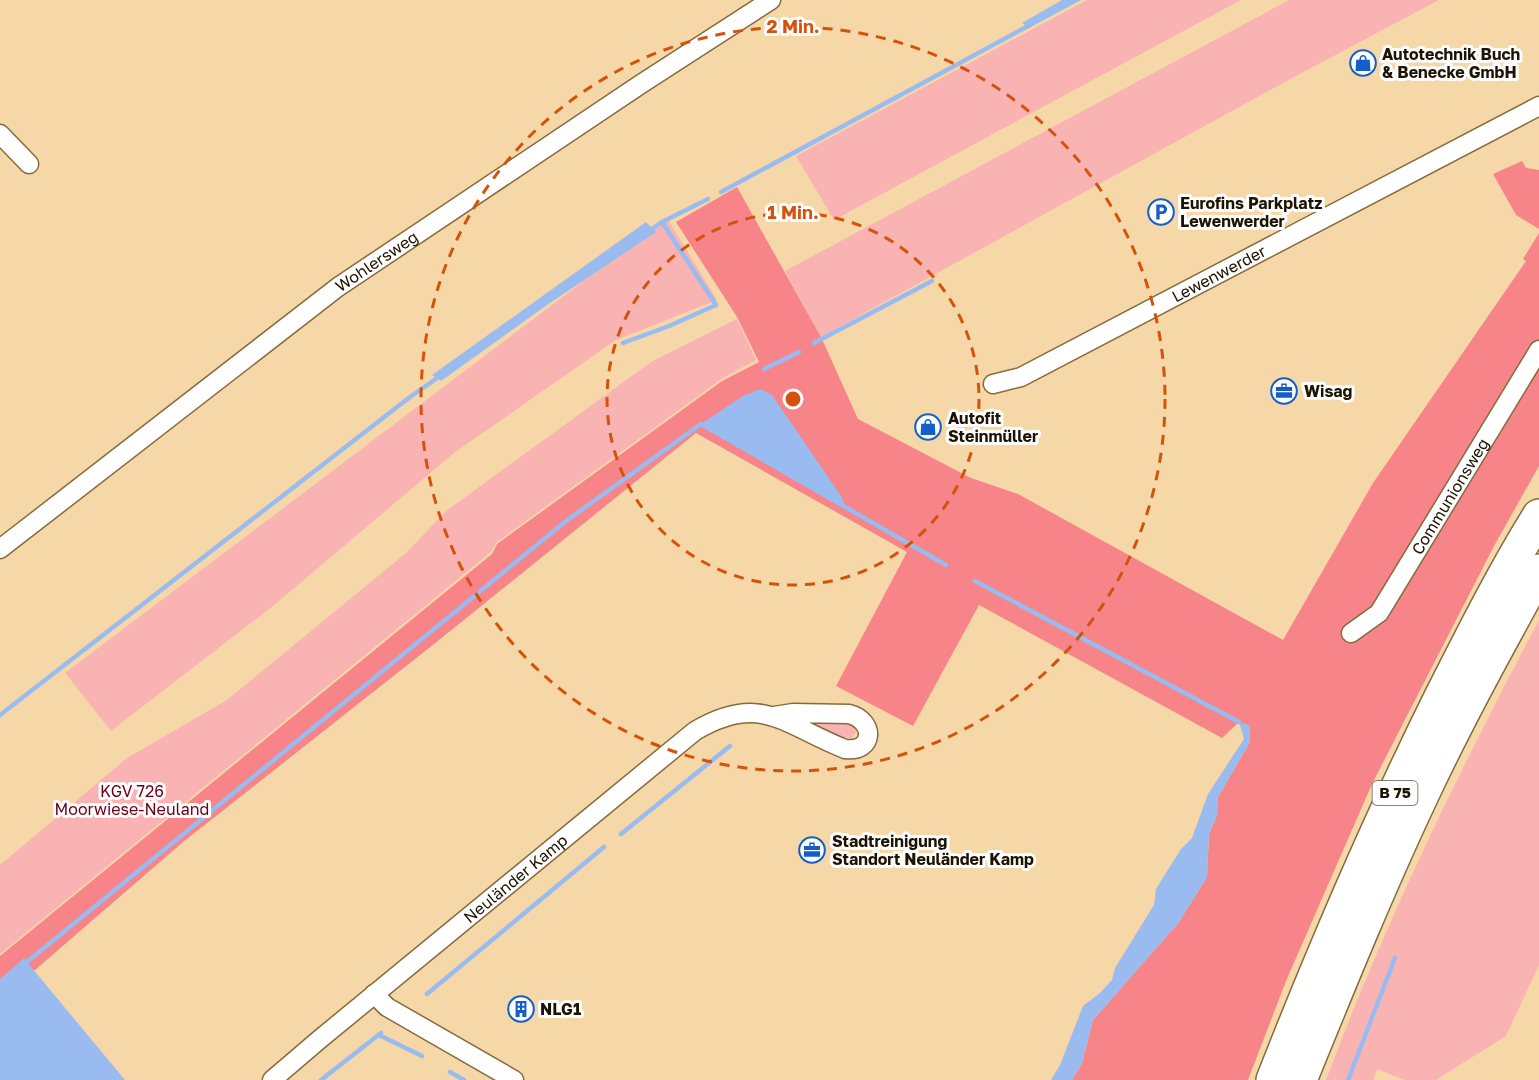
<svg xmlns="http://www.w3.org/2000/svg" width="1539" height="1080" viewBox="0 0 1539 1080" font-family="'Golos Text',sans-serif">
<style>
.green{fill:#fab3b3}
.forest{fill:#f78488}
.water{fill:#99bbef}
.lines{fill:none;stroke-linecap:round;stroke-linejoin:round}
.stream{stroke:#99bbef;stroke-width:4.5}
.street-casing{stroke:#856a3d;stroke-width:21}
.highway-casing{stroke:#856a3d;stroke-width:36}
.street{stroke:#fff;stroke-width:18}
.highway{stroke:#fff;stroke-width:33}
.ring{fill:none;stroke:#d4520b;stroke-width:3;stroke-dasharray:10 8}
.labels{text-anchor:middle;stroke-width:6;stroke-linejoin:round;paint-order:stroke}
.shield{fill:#fdfdfd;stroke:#60594d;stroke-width:1.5}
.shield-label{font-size:15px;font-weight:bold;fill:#1d1302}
.poi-label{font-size:16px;font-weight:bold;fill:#1d1302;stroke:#fdfdfd;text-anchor:start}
.street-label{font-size:16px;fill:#1d1302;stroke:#fdfdfd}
.park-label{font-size:16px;fill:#6b0017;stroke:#fdfdfd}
.centre{fill:#d4520b;stroke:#fdfdfd;stroke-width:3}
.ring-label{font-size:18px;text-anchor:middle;font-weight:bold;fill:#d4520b;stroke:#fdfdfd;stroke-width:6;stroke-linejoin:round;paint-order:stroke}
</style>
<rect width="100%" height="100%" fill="#f6d8a8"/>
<g class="green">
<path d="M1087,0H1241L834,220L796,156Z"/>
<path d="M1289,0H1439L1294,77L821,337L785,271Z"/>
<path d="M667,218L717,300L616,340L454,453L273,606L111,731L65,673Z"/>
<path d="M737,319L756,360L723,378L497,542L491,552L0,954V865L127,758L227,700L406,553L446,511L651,362Z"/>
<path d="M1539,620V965L1506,1036L1436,1080H1404L1377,1069L1373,1080H1326C1385,922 1460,769 1539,620Z"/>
<path d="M817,720L850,725L855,727L856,732L852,738L842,737L813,727L811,724Z"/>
</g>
<g class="forest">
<path d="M1522,161L1526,168L1539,170V229L1516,215L1493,174Z"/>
<path d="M737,187L821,337L858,419L971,478L1018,494L1283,640L1373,483L1526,261L1523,259L1539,233V466L1494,546L1372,784L1286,981L1248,1080H1072L1082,1063L1093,1020L1179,922L1207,877L1209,834L1217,815L1218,797L1250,742V726L1239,722L1222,738L979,605L913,726L836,686L907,552L696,433L434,644L183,842L35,970L0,993V956L492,554L497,544L722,381L759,362L737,317L676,222Z"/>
</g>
<g class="water">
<path d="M1062,0H1081L1029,28L1022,23Z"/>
<path d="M646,222L656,232L547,305L441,381L432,375Z"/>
<path d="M760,389L772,395L843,499L844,505L701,424L743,396Z"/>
<path d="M1239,722L1250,726V742L1218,797L1217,815L1209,834L1207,877L1179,922L1093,1020L1082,1063L1072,1080H1051L1060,1065L1083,1006L1100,993L1112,980L1115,968L1154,905L1156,889L1181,849L1192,838L1208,794L1244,739Z"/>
<path d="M24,958L27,962L125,1080H0V979Z"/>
</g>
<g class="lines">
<g class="stream">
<path d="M721,192L1030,25"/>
<path d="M649,231L662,222L708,199"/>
<path d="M623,343L669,326L716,305L662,222"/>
<path d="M814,343L932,281"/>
<path d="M764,369L799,352"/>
<path d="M975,581L1239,722"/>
<path d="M0,715L410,397L440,376"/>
<path d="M621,834L730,746"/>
<path d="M22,966L566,521L701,424L946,565"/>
<path d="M427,994L604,847"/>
<path d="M379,1035L422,1056"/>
<path d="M450,1072L464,1080"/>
<path d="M321,1080L381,1033"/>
<path d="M1348,1080L1395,958"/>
</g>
<g class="street-casing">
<g id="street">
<path d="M0,134L29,164"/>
<path id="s1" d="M993,384L1021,377L1539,106"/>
<path id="s2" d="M0,549L338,287L641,84L771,0"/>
<path id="s3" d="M1351,633L1379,613L1539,350"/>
<path d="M374,994L387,1007L514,1080"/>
<path id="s4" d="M272,1080L320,1039L695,731C761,692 784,725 845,749C874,753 876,721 849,714L793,713L774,716"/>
</g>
</g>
<g class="highway-casing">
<g id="highway">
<path d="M1273,1080C1324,950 1379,822 1441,697C1472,636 1503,574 1539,516"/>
<path d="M1300,1080C1341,979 1382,878 1429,780C1463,709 1501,640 1539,571"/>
</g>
</g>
<use href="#street" class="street"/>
<use href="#highway" class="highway"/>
</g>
<g class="ring">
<circle cx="793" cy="399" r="186"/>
<circle cx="793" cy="399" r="372"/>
</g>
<defs>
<g id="shop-ring" transform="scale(1.35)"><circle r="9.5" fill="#fdfdfd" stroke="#145ec9" stroke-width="1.5"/><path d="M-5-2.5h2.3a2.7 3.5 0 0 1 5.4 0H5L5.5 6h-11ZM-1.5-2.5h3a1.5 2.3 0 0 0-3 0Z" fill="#145ec9"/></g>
<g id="parking-ring" transform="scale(1.35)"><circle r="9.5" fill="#fdfdfd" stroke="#145ec9" stroke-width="1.5"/><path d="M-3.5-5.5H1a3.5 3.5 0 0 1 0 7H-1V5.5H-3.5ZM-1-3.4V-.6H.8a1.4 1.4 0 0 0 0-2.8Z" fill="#145ec9"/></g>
<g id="office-ring" transform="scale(1.35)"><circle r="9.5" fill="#fdfdfd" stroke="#145ec9" stroke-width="1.5"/><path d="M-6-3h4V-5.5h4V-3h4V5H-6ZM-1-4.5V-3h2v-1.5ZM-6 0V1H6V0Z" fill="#145ec9"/></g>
<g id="building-ring" transform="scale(1.35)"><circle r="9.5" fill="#fdfdfd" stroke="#145ec9" stroke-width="1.5"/><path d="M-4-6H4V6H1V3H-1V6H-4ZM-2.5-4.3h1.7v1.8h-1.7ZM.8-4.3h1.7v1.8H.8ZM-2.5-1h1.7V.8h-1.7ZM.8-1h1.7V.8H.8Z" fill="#145ec9"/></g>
</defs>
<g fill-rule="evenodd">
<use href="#shop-ring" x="1363" y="63"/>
<use href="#parking-ring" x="1161" y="212"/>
<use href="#office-ring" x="1284" y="391"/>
<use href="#shop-ring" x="928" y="427"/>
<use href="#office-ring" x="812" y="850"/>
<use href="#building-ring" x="521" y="1009"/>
</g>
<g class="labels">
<rect class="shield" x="1372.5" y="781" width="45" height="24" rx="4.5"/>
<g class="shield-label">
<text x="1395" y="798">B 75</text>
</g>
<g class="poi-label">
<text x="1382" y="60">Autotechnik Buch<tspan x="1382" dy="18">&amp; Benecke GmbH</tspan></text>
<text x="1180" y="209">Eurofins Parkplatz<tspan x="1180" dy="18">Lewenwerder</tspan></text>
<text x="1304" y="397">Wisag</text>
<text x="948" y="424">Autofit<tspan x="948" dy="18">Steinmüller</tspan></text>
<text x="832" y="847">Stadtreinigung<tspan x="832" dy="18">Standort Neuländer Kamp</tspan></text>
<text x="540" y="1015">NLG1</text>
</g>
<g class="street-label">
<text dy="6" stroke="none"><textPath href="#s2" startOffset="474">Wohlersweg</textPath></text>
<text dy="6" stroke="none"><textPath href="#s1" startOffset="252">Lewenwerder</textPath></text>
<text dy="6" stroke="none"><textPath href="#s3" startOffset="171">Communionsweg</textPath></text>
<text dy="6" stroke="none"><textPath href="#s4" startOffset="316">Neuländer Kamp</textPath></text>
</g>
<g class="park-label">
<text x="132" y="797">KGV 726<tspan x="132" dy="18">Moorwiese-Neuland</tspan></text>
</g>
</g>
<circle cx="793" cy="399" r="9" class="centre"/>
<g class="ring-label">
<text x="793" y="33">2 Min.</text>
<text x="793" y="219">1 Min.</text>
</g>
</svg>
